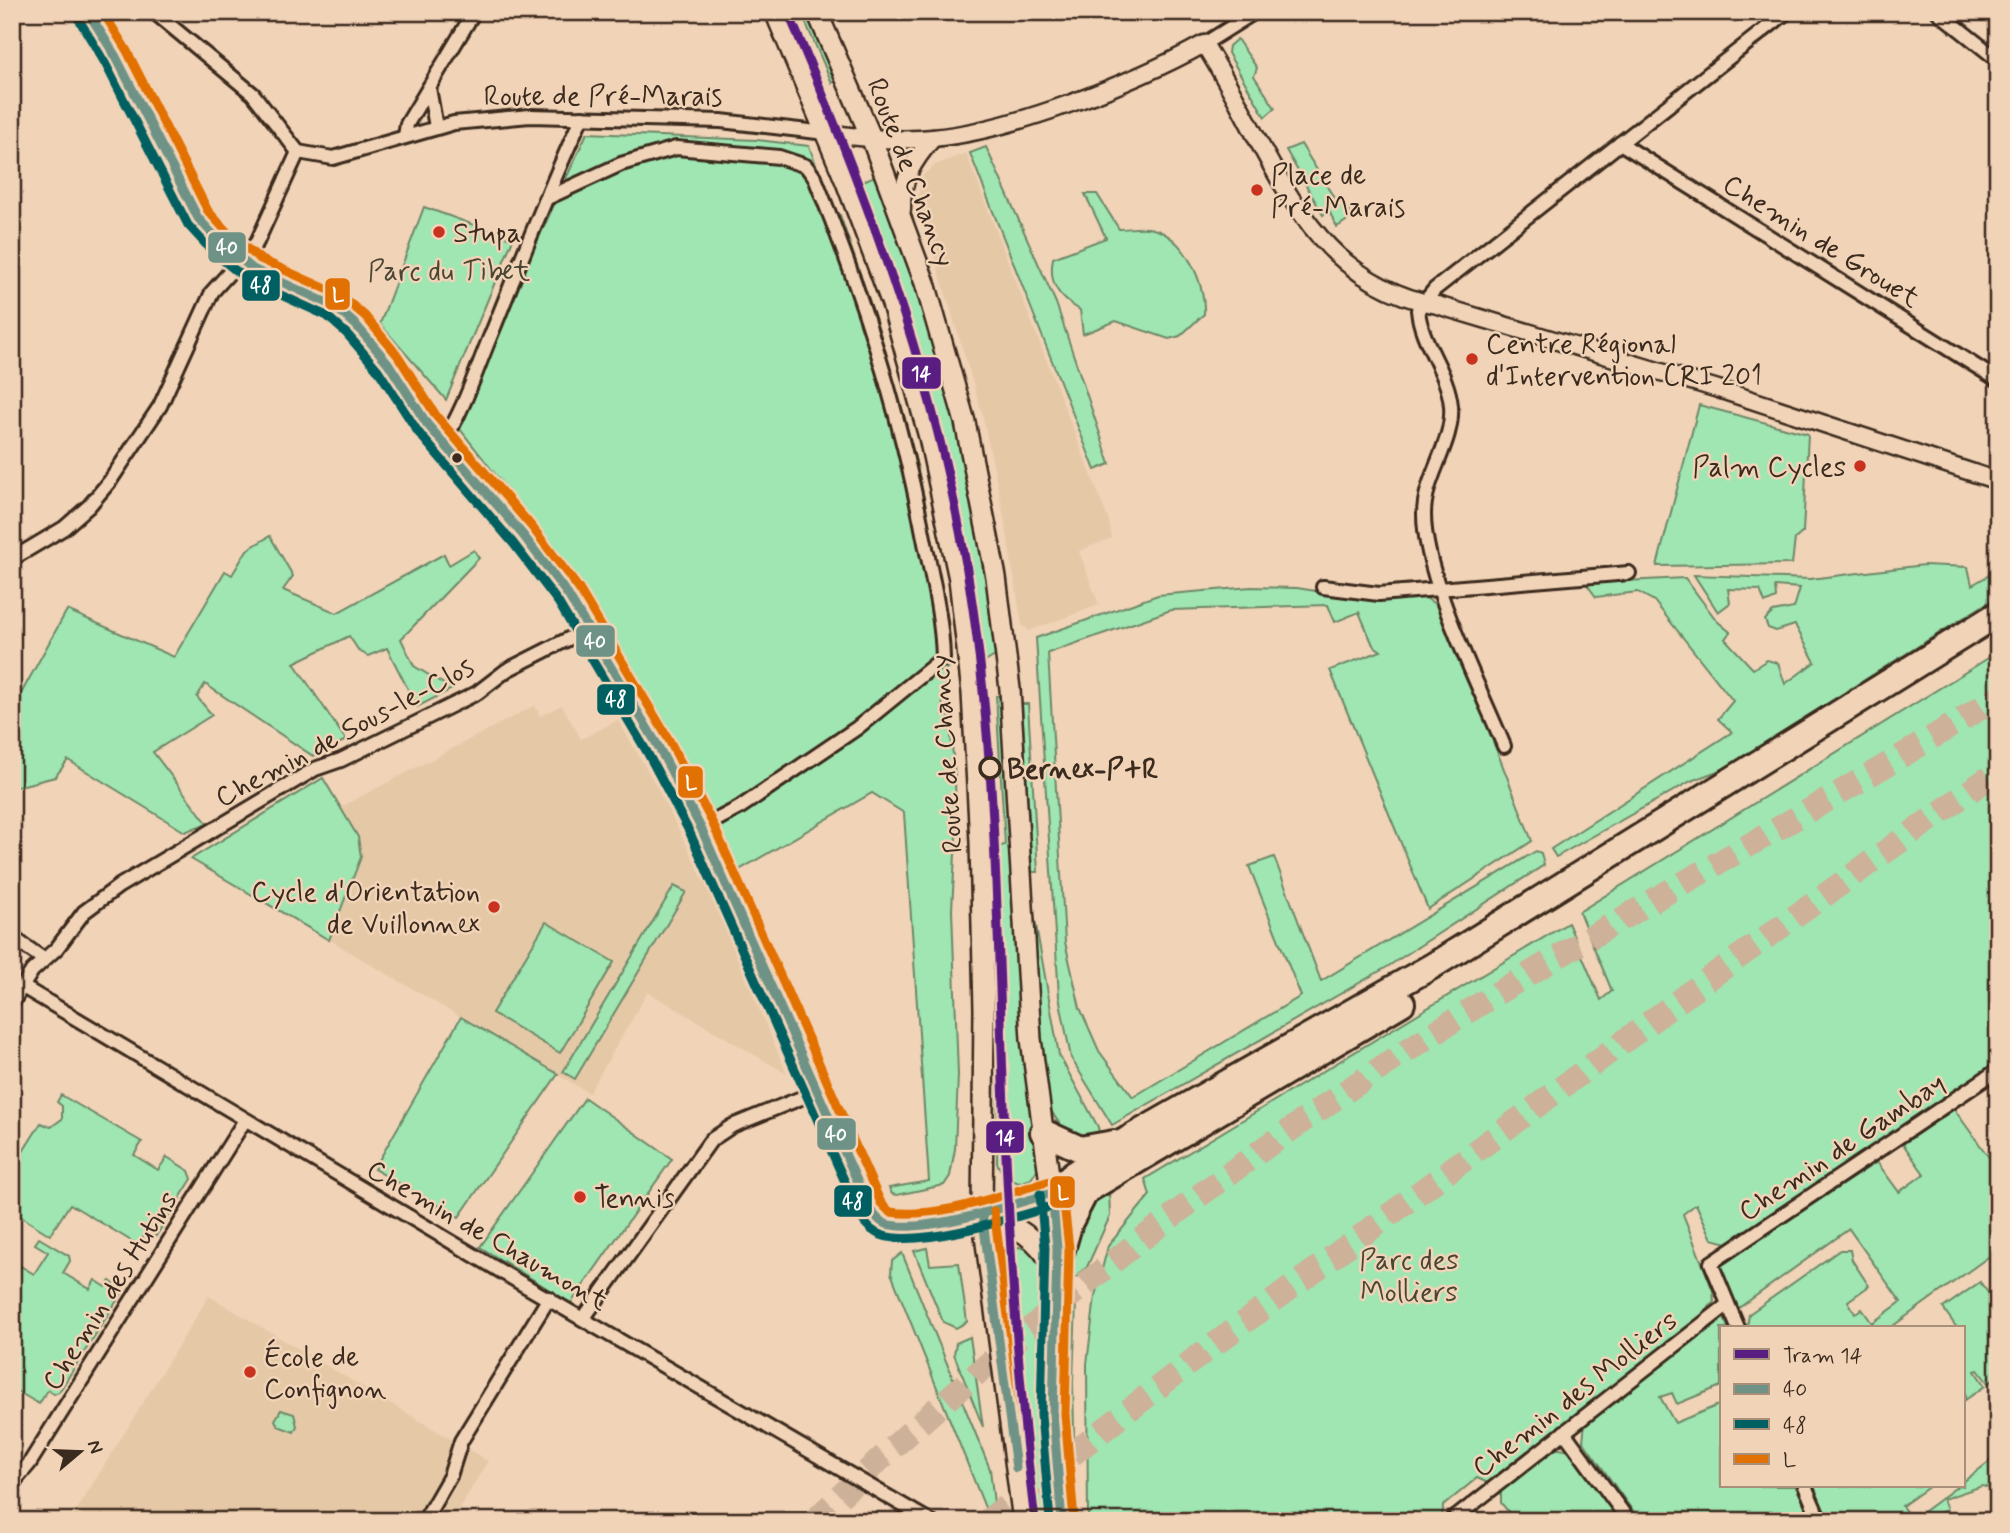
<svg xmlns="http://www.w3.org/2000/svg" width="2010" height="1533" viewBox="0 0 2010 1533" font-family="Mynerve,sans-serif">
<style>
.built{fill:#e5c9a7}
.green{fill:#9fe6b2;stroke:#6d8868;stroke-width:2}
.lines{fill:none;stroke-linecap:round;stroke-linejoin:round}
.motorway-tunnel{stroke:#cdb198;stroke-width:24;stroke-dasharray:24 12;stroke-linecap:butt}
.minor-casing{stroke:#3b2a1e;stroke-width:18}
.tertiary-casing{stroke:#3b2a1e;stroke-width:21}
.secondary-casing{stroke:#3b2a1e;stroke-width:24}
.motorway-casing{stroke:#3b2a1e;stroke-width:30}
.minor{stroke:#f1d3b7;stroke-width:12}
.tertiary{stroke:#f1d3b7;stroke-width:16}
.secondary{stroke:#f1d3b7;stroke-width:19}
.motorway{stroke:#f1d3b7;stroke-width:24}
.bus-1-casing{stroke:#f1d3b7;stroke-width:14}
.bus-2-casing{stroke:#f1d3b7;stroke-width:14}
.bus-3-casing{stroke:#f1d3b7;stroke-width:14}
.bus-1{stroke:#6e9386;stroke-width:9}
.bus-2{stroke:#005f61;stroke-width:9}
.bus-3{stroke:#e27104;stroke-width:9}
.tram-1-casing{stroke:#f1d3b7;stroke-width:14}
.tram-1{stroke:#5a1e82;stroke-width:9}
.poi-dot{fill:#c8321e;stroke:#f1d3b7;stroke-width:2.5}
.bus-dot{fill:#3b2a1e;stroke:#f1d3b7;stroke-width:2.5}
.stop-dot{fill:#f1d3b7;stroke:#3b2a1e;stroke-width:3.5}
.labels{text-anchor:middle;stroke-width:5;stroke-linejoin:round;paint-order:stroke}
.street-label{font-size:28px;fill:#3b2a1e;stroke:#f1d3b7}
.poi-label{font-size:28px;fill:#3b2a1e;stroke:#f1d3b7;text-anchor:start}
.park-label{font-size:28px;fill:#4a4634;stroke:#f1d3b7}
.stop-label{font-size:28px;font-weight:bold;fill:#3b2a1e;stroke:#f1d3b7;text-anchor:start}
.line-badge{stroke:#f1d3b7;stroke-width:2.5}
.badge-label{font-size:19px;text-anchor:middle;font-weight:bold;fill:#fff}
</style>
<rect width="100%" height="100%" fill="#f1d3b7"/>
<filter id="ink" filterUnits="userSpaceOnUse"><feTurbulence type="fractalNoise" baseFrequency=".0143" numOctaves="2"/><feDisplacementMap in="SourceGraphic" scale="14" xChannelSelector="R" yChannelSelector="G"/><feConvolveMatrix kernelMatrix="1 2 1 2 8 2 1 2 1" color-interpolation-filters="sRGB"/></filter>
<g filter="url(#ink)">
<g class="built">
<path d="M966,153L1109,521L1112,538L1079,551L1099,605L1029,631L1022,625L1003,512L982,413L917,199L923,175L935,165Z"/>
<path d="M535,705L540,716L562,705L581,739L618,720L656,785L705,882L787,1074L648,992L589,1093L316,932L323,778L341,807Z"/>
<path d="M209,1296L488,1461L452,1521L71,1519Z"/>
</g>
<g class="green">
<path d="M784,12H791L824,86L817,89Z"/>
<path d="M801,12H809L839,80L832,83Z"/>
<path d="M1237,39L1257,68L1254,76L1275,108L1265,117L1228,53L1229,46Z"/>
<path d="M587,133L757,140L809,146L835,216L840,215C867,293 893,370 913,450C931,521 941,594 950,667L946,668C946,685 941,697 943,715H949L955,776L956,835L952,910L958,1075L955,1149L950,1176L944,1185L897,1195L892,1194L889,1188L929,1181L904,813L872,793L739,870L676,743L563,561L460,429L530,257Z"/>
<path d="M1301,144L1336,201L1345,203L1352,217L1337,227L1329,211L1323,215L1286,150Z"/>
<path d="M986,147L1056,303L1110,464L1095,470L970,153Z"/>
<path d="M877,175L939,356L979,522L998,654L977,667L856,184Z"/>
<path d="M1085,194H1097L1119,229C1129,229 1143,226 1153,229C1185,237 1206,284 1204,314L1180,336L1169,339L1116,321L1083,334L1080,310C1059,298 1048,284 1053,258L1106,238Z"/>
<path d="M424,207L513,239L446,400L380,324Z"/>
<path d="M1699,405L1808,434L1803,532L1795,539L1792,564L1657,566Z"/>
<path d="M270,536L293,576L283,590L337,613L444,554L449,565L474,550L479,558L401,639L414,666L452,689L417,707L387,648L368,656L359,651L349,636L294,663L346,740L313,756L205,684L197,697L212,715L153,752L207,823L185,832L68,760L55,777L12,788V710L67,610L174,657L225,571L232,575L247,550Z"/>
<path d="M1924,565L1968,567L1972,585L1998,570V596L1723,769L1691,781L1556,857L1551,849L1732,732L1718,719L1733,701L1654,601L1638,592L1596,597L1586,583L1685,578L1717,621L1730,632L1725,639L1753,669L1767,660L1778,663L1785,684L1815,662L1795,625L1776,631L1768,628L1765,620L1773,612L1794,608L1800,588L1775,586L1776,598L1765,603L1760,590L1728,589L1730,603L1718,612L1694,575L1810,579Z"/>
<path d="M1251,587L1297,588L1359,598L1424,597L1441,608L1532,841L1428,909L1330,670L1381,651L1373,645L1359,612L1335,622L1328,605L1171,610L1048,653L1065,942L1080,1008L1099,1051L1133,1097L1301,996L1249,866L1274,857L1321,981L1536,851L1541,853L1544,865L1387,967L1112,1125L1071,1058L1059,996L1036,638L1158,595Z"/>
<path d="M1998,652V1061L1727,1243L1712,1239L1696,1204L1683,1214L1713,1291L1714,1302L1687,1330L1488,1483L1477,1478L1443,1506L1442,1521H1088L1087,1364L1095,1296L1108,1246L1150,1195L1145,1179L1568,923L1601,1000L1612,991L1579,912Z"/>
<path d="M996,696H1003L1039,1167L1031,1179L1019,1183L1004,1177L997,1163L998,1039L979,697H986L997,847L1005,845Z"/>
<path d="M1022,704H1028L1038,872H1032Z"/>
<path d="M323,778L358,837L361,857L329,940L191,859Z"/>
<path d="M674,886L686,892L575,1079L563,1072Z"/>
<path d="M1031,919L1035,920L1059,1055L1098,1127L1099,1133C1076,1140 1061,1131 1051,1110L1035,996Z"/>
<path d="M546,922L614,962L560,1053L492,1013Z"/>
<path d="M461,1017L558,1074L459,1217L374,1169Z"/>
<path d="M61,1095L142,1142L134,1155L158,1170L167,1157L189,1171L192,1179L156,1236L147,1231L138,1245L70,1204L50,1235L12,1211V1169L41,1123L51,1127L62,1119V1106L57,1102Z"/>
<path d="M585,1098L672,1159L571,1303L480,1247Z"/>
<path d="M1954,1109L1998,1170V1250L1890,1328H1747L1749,1314L1840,1250H1850L1852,1260L1869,1286L1848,1301L1855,1313L1862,1309L1872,1323L1901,1302L1849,1229L1736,1310L1718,1266L1877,1162L1899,1192L1924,1174L1903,1144Z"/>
<path d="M1109,1190L1110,1216L1087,1267L1069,1284C1073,1241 1071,1218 1109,1190Z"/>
<path d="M39,1238L69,1256L70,1261L63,1273L90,1289L95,1280L106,1287L110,1281L123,1291L59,1392L54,1394L48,1390L39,1404L12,1388V1261L34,1274L48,1252L35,1244Z"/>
<path d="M1019,1247L1032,1251L1043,1266L1040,1392L1050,1521H1032L999,1276C998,1261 1004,1250 1019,1247Z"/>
<path d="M927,1248L930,1265L959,1263L967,1322L956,1328L943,1322L914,1251Z"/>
<path d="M902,1253L990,1469L996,1521L990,1520L891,1273L892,1261Z"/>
<path d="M1980,1282L1998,1306V1376L1988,1383L1978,1370L1975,1371L1985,1386L1965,1400L1963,1328H1957L1943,1308Z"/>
<path d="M1069,1296H1074L1076,1302L1073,1382L1075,1481L1072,1482L1066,1373Z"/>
<path d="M1724,1318L1728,1328H1721V1386L1677,1404L1672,1393L1660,1397L1675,1423L1721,1404V1486H1795L1815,1521H1640L1583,1441L1585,1423Z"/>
<path d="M970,1337L983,1427L954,1354L956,1343Z"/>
<path d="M281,1410L294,1414L297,1426L294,1432L278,1426L275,1420Z"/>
<path d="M1553,1448L1571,1451L1621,1521H1516L1501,1503V1489Z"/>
<path d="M1994,1458L1998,1464L1997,1490L1982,1486L1943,1499L1947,1510L1919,1521H1827L1812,1486H1930L1902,1506L1912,1520L1958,1486H1963V1482Z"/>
</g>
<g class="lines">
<g class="motorway-tunnel">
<path d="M814,1521C1007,1337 1218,1171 1442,1028C1624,912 1815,812 1998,697"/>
<path d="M987,1521L1192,1361L1715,974L1998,771"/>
</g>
<g class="minor-casing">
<g id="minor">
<path d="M154,12L253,94L298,152"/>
<path d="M1938,12L1998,60"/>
<path d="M1204,44L1255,12"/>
<path d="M429,88L436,127"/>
<path d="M405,136L407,124L474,12"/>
<path d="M1620,143L1998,380"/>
<path d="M298,152L333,158L454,123L530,116L721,121L826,133"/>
<path d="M545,199L621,164L676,148L779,157L806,166L815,178C863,295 900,413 924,538C932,578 942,617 943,658L857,728L739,808L701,828"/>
<path d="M443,442C465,408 477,367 493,330C522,258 549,187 582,117"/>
<path d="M12,559L64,528L89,506L110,481L160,406L212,292L257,242L298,152"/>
<path d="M1323,587L1379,594L1629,573"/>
<path d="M1504,746C1479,685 1424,578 1424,514C1424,477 1454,443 1451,406C1448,371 1421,344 1418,310L1435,289L1787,12"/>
<path d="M12,937L42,958"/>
<path d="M23,987L524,1285L930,1521"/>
<path d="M12,1003L32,971L57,948L84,912L119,886L315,769L341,760L477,693L507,670L588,629"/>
<path d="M583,1319L711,1140L732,1126L816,1092"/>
<path d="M1738,1328L1711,1263L1998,1070"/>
<path d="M1564,1432L1629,1521"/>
<path d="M12,1484L29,1464L245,1120"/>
<path d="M1805,1486L1820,1521"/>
<path d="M424,1521L450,1476L461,1441L549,1298"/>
<path d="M1451,1521L1727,1305"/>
</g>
</g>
<g class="tertiary-casing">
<g id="tertiary">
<path d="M88,12L116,57L198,218L220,242L253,269L334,306L356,325L388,363L427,424L523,535L568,595L658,746L701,828L870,1210C896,1239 949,1220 982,1213"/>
<path d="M826,133C861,138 898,142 933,138C1012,131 1133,83 1204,44C1270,145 1301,280 1437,305L1718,389L1998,481"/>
<path d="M902,210C901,180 913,161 933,138"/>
</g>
</g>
<g class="secondary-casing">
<g id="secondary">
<path d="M775,12L846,182L892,304L929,437L959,579L972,693L980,842L984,1010L982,1213L1023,1521"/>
<path d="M817,12L871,137L925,283L965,422L996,577L1010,689L1031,1039L1057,1236L1052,1386L1062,1521"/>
<path d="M982,1213C1015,1226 1039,1237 1055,1270"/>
<path d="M982,1213L1052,1193"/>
</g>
</g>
<g class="motorway-casing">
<g id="motorway">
<path d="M1043,1132L1080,1149L1114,1143"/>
<path d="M1052,1193L1073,1174L1128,1139L1434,965L1998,614"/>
<path d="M1052,1193L1086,1191L1402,1003"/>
<path d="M1056,1271L1070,1222L1086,1191"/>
</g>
</g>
<use href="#minor" class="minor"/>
<use href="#tertiary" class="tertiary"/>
<use href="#secondary" class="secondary"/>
<use href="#motorway" class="motorway"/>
<g class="bus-1-casing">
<g id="bus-1">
<path d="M88,12L116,57L198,218L220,242L253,269L334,306L356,325L388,363L427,424L523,535L568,595L658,746L701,828L870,1210C875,1215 879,1222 886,1224C922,1235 1015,1204 1052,1193"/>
<path d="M1052,1193L1057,1248L1053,1414L1062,1521"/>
<path d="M982,1213L1016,1468"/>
</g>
</g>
<g class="bus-2-casing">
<g id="bus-2">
<path d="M78,18L105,63L188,225L212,251L246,279L327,316L347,334L378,370L418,432L513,543L558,602L647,752L690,833L861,1218C866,1225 872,1232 881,1235C919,1249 1016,1217 1056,1205"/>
<path d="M1040,1194L1045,1248L1041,1415L1050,1521"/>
</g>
</g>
<g class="bus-3-casing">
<g id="bus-3">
<path d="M103,12L127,51L208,211L228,233L260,259L340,295L365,316L398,356L437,417L532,527L579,589L669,740L712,822L881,1203L890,1212C941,1219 1000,1195 1050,1181L1062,1186L1069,1248L1065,1414L1074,1520"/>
<path d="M994,1211L1028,1466"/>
</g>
</g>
<use href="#bus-1" class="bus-1"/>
<use href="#bus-2" class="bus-2"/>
<use href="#bus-3" class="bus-3"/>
<g class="tram-1-casing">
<path id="tram-1" d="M788,12C865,190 933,372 966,564C995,734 997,909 1003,1081C1008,1228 1017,1374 1035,1521"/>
</g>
<use href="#tram-1" class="tram-1"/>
</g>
</g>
<g class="poi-dot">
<circle cx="1257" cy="190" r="7"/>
<circle cx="439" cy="232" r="7"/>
<circle cx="1472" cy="359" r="7"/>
<circle cx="1860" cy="466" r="7"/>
<circle cx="494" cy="907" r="7"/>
<circle cx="580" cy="1197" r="7"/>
<circle cx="250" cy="1372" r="7"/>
</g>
<circle class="bus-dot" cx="457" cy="458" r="6"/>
<circle class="stop-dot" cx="990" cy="768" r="10"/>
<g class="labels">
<g class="street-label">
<text x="603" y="105">Route de Pré-Marais</text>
<text transform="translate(912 172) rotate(69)" y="10">Route de Chancy</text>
<text transform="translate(1822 240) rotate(32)" y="10">Chemin de Grouet</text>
<text transform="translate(344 731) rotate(-28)" y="10">Chemin de Sous-le-Clos</text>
<text transform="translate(945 754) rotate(-94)" y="10">Route de Chancy</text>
<text transform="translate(1841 1146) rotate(-34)" y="10">Chemin de Gambay</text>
<text transform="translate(488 1234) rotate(30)" y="10">Chemin de Chaumont</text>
<text transform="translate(109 1290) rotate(-58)" y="10">Chemin des Hutins</text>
<text transform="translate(1574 1393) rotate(-38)" y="10">Chemin des Molliers</text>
</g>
<g class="poi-label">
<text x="1271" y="184">Place de<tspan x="1271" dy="32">Pré-Marais</tspan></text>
<text x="453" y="242">Stupa</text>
<text x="1486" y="353">Centre Régional<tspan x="1486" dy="32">d'Intervention CRI 201</tspan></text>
<text x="1846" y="476" text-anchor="end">Palm Cycles</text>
<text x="480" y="901" text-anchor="end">Cycle d'Orientation<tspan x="480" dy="32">de Vuillonnex</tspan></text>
<text x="594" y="1207">Tennis</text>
<text x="264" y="1366">École de<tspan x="264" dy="32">Confignon</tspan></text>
</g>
<g class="park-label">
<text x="449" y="280">Parc du Tibet</text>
<text x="1409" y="1269">Parc des<tspan x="1409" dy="32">Molliers</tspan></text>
</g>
<g class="stop-label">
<text x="1007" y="778">Bernex-P+R</text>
</g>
</g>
<g class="line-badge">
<rect x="207" y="231" width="40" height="33" rx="7" fill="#6e9386"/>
<rect x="241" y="269" width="40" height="33" rx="7" fill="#005f61"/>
<rect x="324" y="277" width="27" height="34" rx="7" fill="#e27104"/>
<rect x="901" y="356" width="41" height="34" rx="7" fill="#5a1e82"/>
<rect x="575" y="624" width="41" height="34" rx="7" fill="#6e9386"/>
<rect x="596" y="683" width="40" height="33" rx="7" fill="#005f61"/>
<rect x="677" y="765" width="27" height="34" rx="7" fill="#e27104"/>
<rect x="816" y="1117" width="41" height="34" rx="7" fill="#6e9386"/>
<rect x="985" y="1120" width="40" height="34" rx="7" fill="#5a1e82"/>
<rect x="1049" y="1175" width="27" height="34" rx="7" fill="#e27104"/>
<rect x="833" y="1184" width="40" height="34" rx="7" fill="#005f61"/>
</g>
<g class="badge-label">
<text x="227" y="254">40</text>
<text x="261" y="292">48</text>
<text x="338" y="301">L</text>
<text x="921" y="380">14</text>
<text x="595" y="648">40</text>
<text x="616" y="706">48</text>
<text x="691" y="789">L</text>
<text x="836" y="1141">40</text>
<text x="1005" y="1144">14</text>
<text x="1063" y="1199">L</text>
<text x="853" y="1208">48</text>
</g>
<rect width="2010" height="1533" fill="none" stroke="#f1d3b7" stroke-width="42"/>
<rect x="21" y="21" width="1968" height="1491" fill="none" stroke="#3b2a1e" stroke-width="2.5" filter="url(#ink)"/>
<rect x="1720" y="1326" width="245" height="161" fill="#f1d3b7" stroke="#a88f7a" stroke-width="2"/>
<rect x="1734" y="1349" width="35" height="10" fill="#5a1e82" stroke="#a88f7a" stroke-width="2"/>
<text x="1783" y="1362" font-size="21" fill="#3b2a1e">Tram 14</text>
<rect x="1734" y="1384" width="35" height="10" fill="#6e9386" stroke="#a88f7a" stroke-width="2"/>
<text x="1783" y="1396" font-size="21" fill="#3b2a1e">40</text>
<rect x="1734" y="1419" width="35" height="10" fill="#005f61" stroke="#a88f7a" stroke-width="2"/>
<text x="1783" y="1432" font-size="21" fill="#3b2a1e">48</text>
<rect x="1734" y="1454" width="35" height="10" fill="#e27104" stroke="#a88f7a" stroke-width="2"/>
<text x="1783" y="1466" font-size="21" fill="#3b2a1e">L</text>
<g transform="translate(80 1452) rotate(71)" stroke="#f1d3b7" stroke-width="5" paint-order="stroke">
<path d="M0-5L12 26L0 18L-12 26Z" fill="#3b2a1e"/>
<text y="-10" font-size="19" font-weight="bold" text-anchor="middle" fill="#3b2a1e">N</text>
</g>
</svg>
